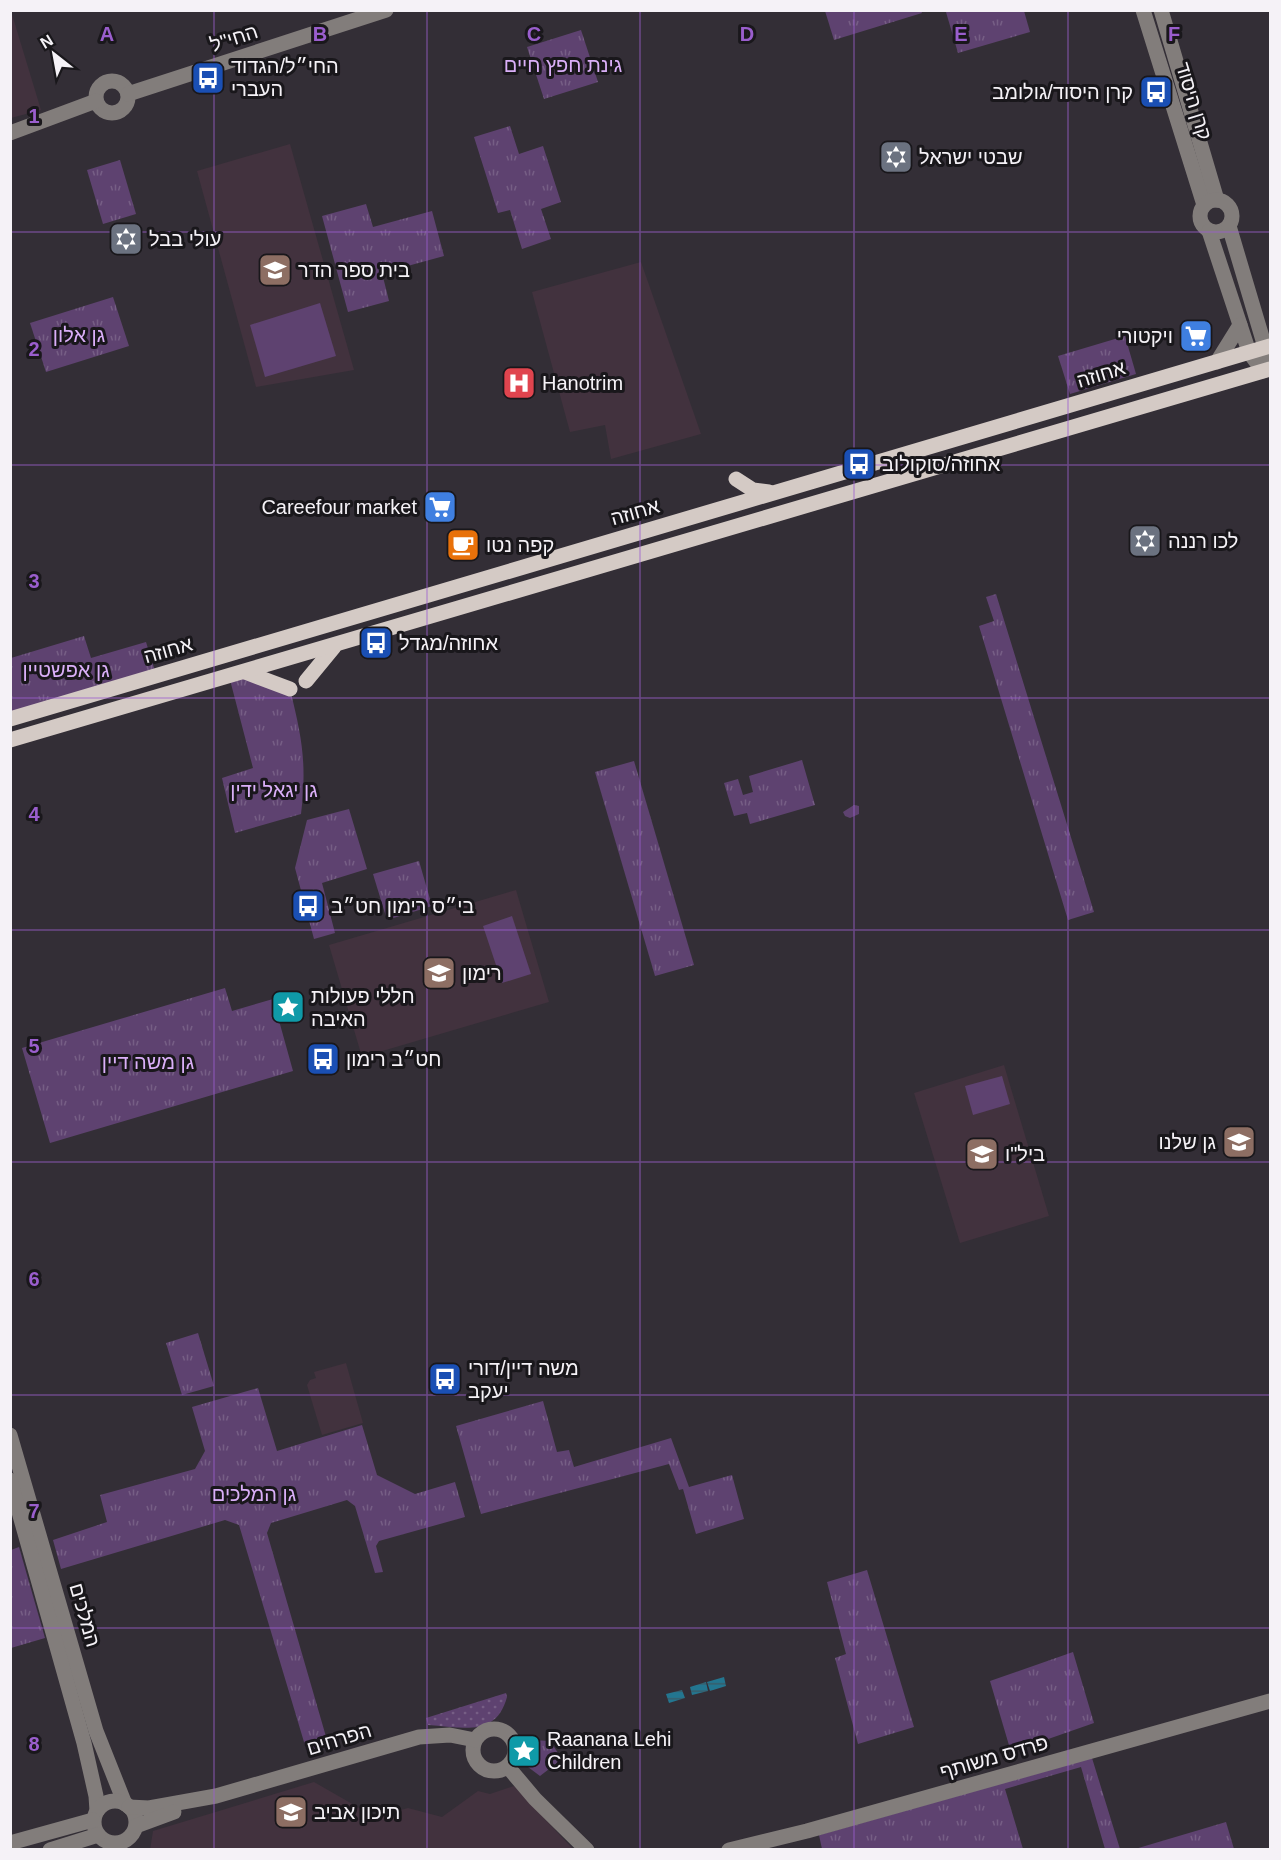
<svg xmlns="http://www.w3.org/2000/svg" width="1281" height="1860" viewBox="0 0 1281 1860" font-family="Arial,Heebo,sans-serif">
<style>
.education{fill:#42323e}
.grass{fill:url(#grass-tufts)}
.garden{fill:url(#garden-dots)}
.pitch{fill:#5e4270}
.water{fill:url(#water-rules)}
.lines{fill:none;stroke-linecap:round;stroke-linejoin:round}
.minor{stroke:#827d7b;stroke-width:15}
.major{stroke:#d4cac5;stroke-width:15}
.grid{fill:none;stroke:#9a5ecd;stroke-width:1.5;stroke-opacity:0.55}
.labels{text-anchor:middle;stroke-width:6;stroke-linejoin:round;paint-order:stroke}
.street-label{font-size:20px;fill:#f5f2f7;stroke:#19171b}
.park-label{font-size:20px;fill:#daaff8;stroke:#19171b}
.poi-label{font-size:20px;fill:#f5f2f7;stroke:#19171b;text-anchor:start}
.grid-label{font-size:20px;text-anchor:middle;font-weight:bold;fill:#9a5ecd;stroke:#19171b;stroke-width:6;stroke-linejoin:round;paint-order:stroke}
</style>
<defs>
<pattern id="grass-tufts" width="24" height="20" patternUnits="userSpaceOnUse" patternTransform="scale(1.5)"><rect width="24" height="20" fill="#5e4270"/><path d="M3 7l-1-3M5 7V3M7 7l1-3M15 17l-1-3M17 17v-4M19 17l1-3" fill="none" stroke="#765e85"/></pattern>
<pattern id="garden-dots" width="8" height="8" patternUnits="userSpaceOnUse" patternTransform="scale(1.5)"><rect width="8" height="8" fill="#5e4270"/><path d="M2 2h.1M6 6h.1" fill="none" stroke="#765e85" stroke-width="1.8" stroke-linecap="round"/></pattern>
<pattern id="water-rules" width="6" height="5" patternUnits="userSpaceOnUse" patternTransform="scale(1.5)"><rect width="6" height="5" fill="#237690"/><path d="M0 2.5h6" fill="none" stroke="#385d6a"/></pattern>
</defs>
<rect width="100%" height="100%" fill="#332e36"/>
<g class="education">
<path d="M11,11L41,110L11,118L10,11Z"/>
<path d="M290,144L354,370L256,387L197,171Z"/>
<path d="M641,262L701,434L611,459L605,425L570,432L532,292Z"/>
<path d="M516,890L549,1002L362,1057L329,945Z"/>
<path d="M1004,1065L1049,1216L960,1243L914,1093Z"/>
<path d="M346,1363L363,1423L322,1435L307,1385L310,1380L316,1378L314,1372Z"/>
<path d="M314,1782L375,1817L408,1808L442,1817L478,1791L490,1794L514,1786L573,1849L150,1850L153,1831Z"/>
</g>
<g class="grass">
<path d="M950,10L1024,11L1030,32L958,53L946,12Z"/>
<path d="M921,11L922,13L834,40L825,11Z"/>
<path d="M581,30L598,82L544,99L527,47Z"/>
<path d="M510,126L519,154L543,146L561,202L541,209L551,239L522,249L510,210L498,213L474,137Z"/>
<path d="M120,160L136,214L103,224L87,170Z"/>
<path d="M366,204L373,227L432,211L444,256L382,273L389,301L348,312L322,216Z"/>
<path d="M113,297L129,346L46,372L30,323Z"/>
<path d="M1125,336L1136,374L1070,394L1058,356Z"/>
<path d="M996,594L1094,912L1068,920L979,626L994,621L986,597Z"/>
<path d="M84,636L91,658L146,642L155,671L11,715V658Z"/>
<path d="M245,672L290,689C302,738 307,763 301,814L235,833L222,778L253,768L229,676Z"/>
<path d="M802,760L815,805L750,824L747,813L734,816L724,783L738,779L743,795L753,792L749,776Z"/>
<path d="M634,761L694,965L655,976L595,772Z"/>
<path d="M854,805L859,806V814L850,818L845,816L843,812Z"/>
<path d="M349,809L367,869L322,883L335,933L314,939L295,868L307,820Z"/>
<path d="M419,861L432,906L387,920L373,874Z"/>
<path d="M225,988L232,1011L273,999L293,1071L50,1143L22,1048Z"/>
<path d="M198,1333L214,1386L182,1395L166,1343Z"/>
<path d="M258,1388L277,1451L362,1425L377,1475L415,1494L455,1482L465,1517L379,1541L376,1546L383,1572L375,1573L355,1506L347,1500L271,1523L267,1533L329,1747L307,1752L239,1525L225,1520L61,1569L53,1540L107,1522L100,1495L195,1469L205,1451L192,1407Z"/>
<path d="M543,1401L557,1452L569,1450L574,1467L671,1438L689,1487L732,1475L744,1519L696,1534L683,1489L679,1490L669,1464L481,1514L456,1426Z"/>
<path d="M19,1547L45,1638L11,1648V1550Z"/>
<path d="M867,1570L914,1727L858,1744L835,1658L846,1654L827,1582Z"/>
<path d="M1073,1652L1094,1723L1011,1752L990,1681Z"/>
<path d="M515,1739L550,1741L562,1759L540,1776L528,1767Z"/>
<path d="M1092,1758L1120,1849H1105L1081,1767L1005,1789L1023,1849H822L819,1835Z"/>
<path d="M1226,1822L1234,1849H1135Z"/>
</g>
<path class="garden" d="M506,1693L507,1697C496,1738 462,1727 428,1725L426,1718Z"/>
<g class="pitch">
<path d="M320,303L336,356L265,377L250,325Z"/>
<path d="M512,916L531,974L502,983L483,926Z"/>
<path d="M1002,1076L1010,1104L973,1115L965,1086Z"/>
</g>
<g class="water">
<path d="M724,1677L726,1686L710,1691L707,1682Z"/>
<path d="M706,1682L708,1691L692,1695L690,1687Z"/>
<path d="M682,1690L685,1698L669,1703L666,1694Z"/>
</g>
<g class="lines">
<g class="minor">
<path d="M1143,10L1204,205"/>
<path d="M1161,10L1217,200"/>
<circle cx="112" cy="97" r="16"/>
<path d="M128,94L386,10"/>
<path d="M10,133L96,101"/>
<circle cx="1216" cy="216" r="16"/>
<path d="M1229,226L1265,347L1264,359"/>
<path d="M1209,231L1249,352L1263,371"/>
<path d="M1217,362L1240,325"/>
<path d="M10,1435L96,1731L125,1804"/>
<path d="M10,1480L84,1743L96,1796L97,1811"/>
<circle cx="494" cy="1750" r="21"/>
<path d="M508,1767L535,1799L587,1850"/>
<circle cx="115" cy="1822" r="21"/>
<path d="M129,1807L149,1808L216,1796L419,1737L450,1735L475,1740"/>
<path d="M136,1826L174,1812"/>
<path d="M10,1843L93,1820"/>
<path d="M50,1850L98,1835"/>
<path d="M729,1850L807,1831L1270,1701"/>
</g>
<g class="major">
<path d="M736,479L753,490L769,492"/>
<path d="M245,672L290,689"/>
<path d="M306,681L334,647"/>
<path d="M10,719L1270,346"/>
<path d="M10,740L1270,369"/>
</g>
</g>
<path class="grid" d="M214,10V1850M427,10V1850M640,10V1850M854,10V1850M1068,10V1850M10,232H1270M10,465H1270M10,698H1270M10,930H1270M10,1162H1270M10,1395H1270M10,1628H1270"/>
<defs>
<g id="bus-square" transform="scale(1.725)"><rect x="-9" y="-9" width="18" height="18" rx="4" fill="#1a4fb4" stroke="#19171b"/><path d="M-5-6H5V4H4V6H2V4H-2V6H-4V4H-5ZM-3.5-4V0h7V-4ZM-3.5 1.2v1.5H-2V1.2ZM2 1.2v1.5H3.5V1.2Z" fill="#fff"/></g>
<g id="synagogue-square" transform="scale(1.725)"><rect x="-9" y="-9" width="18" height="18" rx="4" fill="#6b7280" stroke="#19171b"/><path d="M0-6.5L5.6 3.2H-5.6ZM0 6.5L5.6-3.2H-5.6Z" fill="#fff"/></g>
<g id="school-square" transform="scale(1.725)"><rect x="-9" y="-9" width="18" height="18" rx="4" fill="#8d6e63" stroke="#19171b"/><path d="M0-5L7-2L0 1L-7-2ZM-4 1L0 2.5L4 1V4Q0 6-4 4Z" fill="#fff"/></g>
<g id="supermarket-square" transform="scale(1.725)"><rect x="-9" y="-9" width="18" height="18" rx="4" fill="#3f7fe0" stroke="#19171b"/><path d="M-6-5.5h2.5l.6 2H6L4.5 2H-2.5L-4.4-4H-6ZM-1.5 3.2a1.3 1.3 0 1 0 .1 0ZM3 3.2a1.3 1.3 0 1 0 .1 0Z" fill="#fff"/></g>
<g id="hospital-square" transform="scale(1.725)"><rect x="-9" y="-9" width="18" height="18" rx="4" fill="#e0444e" stroke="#19171b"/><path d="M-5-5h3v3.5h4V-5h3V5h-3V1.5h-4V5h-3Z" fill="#fff"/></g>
<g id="cafe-square" transform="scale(1.725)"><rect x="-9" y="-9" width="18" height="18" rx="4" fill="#e8710a" stroke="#19171b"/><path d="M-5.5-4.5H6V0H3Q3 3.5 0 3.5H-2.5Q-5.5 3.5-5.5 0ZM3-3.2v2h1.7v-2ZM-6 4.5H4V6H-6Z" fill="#fff"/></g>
<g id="sight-square" transform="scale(1.725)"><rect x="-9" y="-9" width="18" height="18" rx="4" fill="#0f9aa8" stroke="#19171b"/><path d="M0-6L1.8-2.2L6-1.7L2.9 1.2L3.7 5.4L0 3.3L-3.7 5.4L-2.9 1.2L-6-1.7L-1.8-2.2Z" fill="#fff"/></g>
</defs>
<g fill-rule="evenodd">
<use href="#bus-square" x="208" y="78"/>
<use href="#bus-square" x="1156" y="92"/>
<use href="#synagogue-square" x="896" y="157"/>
<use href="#synagogue-square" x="126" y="239"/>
<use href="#school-square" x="275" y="270"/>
<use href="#supermarket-square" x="1196" y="336"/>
<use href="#hospital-square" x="519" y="383"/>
<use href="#bus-square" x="859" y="464"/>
<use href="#supermarket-square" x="440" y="507"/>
<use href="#synagogue-square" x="1145" y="541"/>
<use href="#cafe-square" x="463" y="545"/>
<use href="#bus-square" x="376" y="643"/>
<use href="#bus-square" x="308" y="906"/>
<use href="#school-square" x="439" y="973"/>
<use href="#sight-square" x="288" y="1007"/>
<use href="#bus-square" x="323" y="1059"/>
<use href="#school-square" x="1239" y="1142"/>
<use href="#school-square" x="982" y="1154"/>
<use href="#bus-square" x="445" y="1379"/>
<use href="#sight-square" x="524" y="1751"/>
<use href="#school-square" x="291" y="1812"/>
</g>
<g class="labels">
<g class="street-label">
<text transform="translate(234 38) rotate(-18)" y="7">החי"ל</text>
<text transform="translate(1194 101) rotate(73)" y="7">קרן היסוד</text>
<text transform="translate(1101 374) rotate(-17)" y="7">אחוזה</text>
<text transform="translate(635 512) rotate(-16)" y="7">אחוזה</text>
<text transform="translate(168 650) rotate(-16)" y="7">אחוזה</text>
<text transform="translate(85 1615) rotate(74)" y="7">המלכים</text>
<text transform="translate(339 1739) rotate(-17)" y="7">הפרחים</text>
<text transform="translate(994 1757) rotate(-16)" y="7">פרדס משותף</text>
</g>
<g class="park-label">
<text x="563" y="72">גינת חפץ חיים</text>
<text x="79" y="342">גן אלון</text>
<text x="66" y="677">גן אפשטיין</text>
<text x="274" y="797">גן יגאל ידין</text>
<text x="148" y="1069">גן משה דיין</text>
<text x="254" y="1501">גן המלכים</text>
</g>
<g class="poi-label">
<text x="231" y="73">החי״ל/הגדוד<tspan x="231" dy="23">העברי</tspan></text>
<text x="1133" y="99" text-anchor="end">קרן היסוד/גולומב</text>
<text x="919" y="164">שבטי ישראל</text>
<text x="149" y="246">עולי בבל</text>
<text x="298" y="277">בית ספר הדר</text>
<text x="1173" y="343" text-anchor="end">ויקטורי</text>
<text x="542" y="390">Hanotrim</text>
<text x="882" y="471">אחוזה/סוקולוב</text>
<text x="417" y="514" text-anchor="end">Careefour market</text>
<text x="1168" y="548">לכו רננה</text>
<text x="486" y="552">קפה נטו</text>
<text x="399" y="650">אחוזה/מגדל</text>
<text x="331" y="913">בי״ס רימון חט״ב</text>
<text x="462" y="980">רימון</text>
<text x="311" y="1003">חללי פעולות<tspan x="311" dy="23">האיבה</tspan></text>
<text x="346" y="1066">חט״ב רימון</text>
<text x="1216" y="1149" text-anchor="end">גן שלנו</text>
<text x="1005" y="1161">ביל"ו</text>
<text x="468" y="1375">משה דיין/דורי<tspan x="468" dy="23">יעקב</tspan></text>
<text x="547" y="1746">Raanana Lehi<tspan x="547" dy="23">Children</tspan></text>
<text x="314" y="1819">תיכון אביב</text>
</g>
</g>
<g class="grid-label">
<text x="107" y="41">A</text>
<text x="320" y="41">B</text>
<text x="534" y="41">C</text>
<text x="747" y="41">D</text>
<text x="961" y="41">E</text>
<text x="1174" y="41">F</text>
<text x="34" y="123">1</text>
<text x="34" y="356">2</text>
<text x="34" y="588">3</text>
<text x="34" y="821">4</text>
<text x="34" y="1053">5</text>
<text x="34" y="1286">6</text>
<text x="34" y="1518">7</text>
<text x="34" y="1751">8</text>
</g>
<rect width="1281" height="1860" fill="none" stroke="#f5f2f7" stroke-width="24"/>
<g transform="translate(54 54) rotate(329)" stroke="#19171b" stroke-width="4.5" paint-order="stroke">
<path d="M0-4.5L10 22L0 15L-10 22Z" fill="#f5f2f7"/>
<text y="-9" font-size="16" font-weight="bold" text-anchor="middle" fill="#f5f2f7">N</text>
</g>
</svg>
